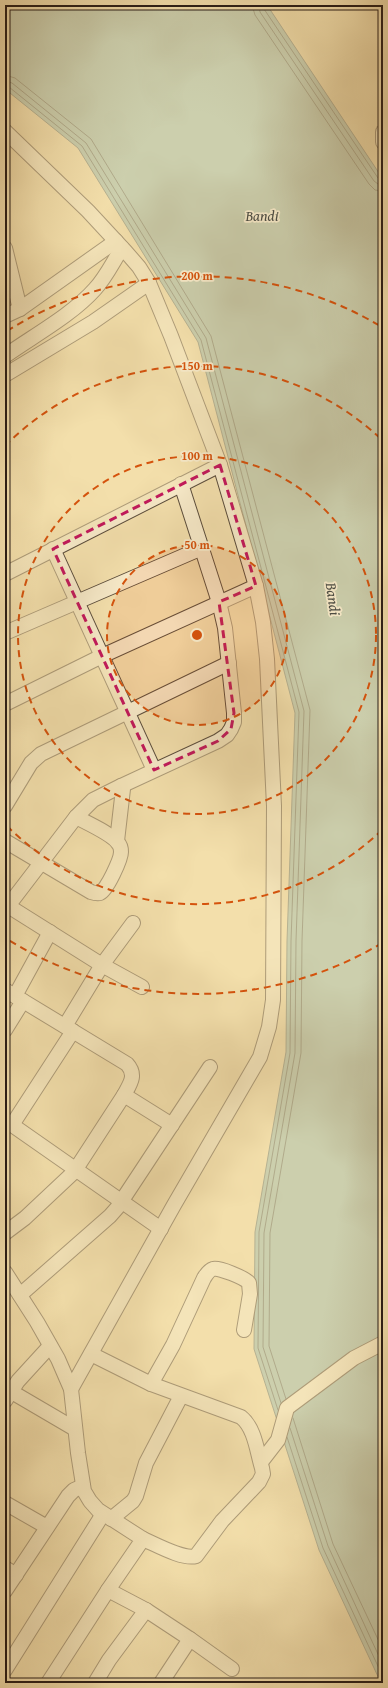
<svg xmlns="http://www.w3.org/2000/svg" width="388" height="1688" viewBox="0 0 388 1688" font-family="'Gentium Book Plus',serif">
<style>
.water{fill:#9dbcb0;stroke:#6e7c72}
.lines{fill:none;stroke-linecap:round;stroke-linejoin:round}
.shore{stroke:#626c63;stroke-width:1}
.minor-casing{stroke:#5b4d3c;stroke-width:16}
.minor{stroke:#f7eac9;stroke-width:14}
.marked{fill:none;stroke:#c2185b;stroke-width:3;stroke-dasharray:8 5;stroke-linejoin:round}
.ring{fill:none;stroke:#d5530d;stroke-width:2;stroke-dasharray:7 5}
.labels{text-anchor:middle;stroke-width:3.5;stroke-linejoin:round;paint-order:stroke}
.water-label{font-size:15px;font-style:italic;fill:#4b4c44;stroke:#f7eac9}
.centre{fill:#d5530d;stroke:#f7eac9;stroke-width:2}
.ring-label{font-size:12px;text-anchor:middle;font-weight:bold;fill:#d5530d;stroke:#f7eac9;stroke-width:3.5;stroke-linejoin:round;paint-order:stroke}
</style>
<rect width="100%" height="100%" fill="#f3dfac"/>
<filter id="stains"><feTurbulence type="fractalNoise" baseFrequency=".005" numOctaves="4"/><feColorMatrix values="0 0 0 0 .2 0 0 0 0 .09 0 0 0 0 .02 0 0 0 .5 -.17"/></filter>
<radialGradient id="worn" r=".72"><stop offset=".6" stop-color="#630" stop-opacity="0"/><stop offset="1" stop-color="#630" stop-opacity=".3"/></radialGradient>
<path class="water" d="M5,5H267L383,179V1683H381L319,1550L254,1349L255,1232L286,1052L287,941L295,713L198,342L78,148L5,89Z"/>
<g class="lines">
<g class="shore">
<path d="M252,5L255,15L369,184L375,190L383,191"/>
<path d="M259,5L260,12L374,181L378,184L383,185"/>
<path d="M264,5V9L378,178L383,180"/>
<path d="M5,75L15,78L91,139L211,336L310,710L302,941L301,1053L270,1233L269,1346L286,1399"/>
<path d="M5,81L12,83L86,143L206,338L304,711L296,941L295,1053L264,1233L263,1347L281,1403"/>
<path d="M5,86L9,87L82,146L201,340L299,712L291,941L290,1053L259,1232L258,1348L278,1410"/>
<path d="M293,1418L333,1544L383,1650"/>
<path d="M290,1428L328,1546L383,1665"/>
<path d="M287,1437L323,1548L383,1677"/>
</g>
<g class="minor-casing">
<g id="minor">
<path d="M5,131L88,211L126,252L139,267L149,283L171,336L220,465L256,586L263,622L267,659L274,806L273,1000L269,1027L260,1057L174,1205L71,1389"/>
<path d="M383,132V142"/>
<path d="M5,248L20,309"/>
<path d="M5,316L20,309L116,241"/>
<path d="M5,356C33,336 72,315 95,289C106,277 113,262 122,248"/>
<path d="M5,375L93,322L149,283"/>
<path d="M53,549L154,770"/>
<path d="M5,574L220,465"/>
<path d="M5,633L202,548"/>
<path d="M5,704L102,656L256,586"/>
<path d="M5,806L31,763L41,754L229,663"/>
<path d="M5,841L91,892C94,893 97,894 100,893C107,890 121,859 121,852C121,849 120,845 118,843C112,834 87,823 76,817"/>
<path d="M117,841L123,789L121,786"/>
<path d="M5,904L102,965L142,987"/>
<path d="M8,906L76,817L93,800L121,786L218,741L227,735L231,729L234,722V713L225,628L219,602L181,484"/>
<path d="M5,990L127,1064C137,1075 130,1084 124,1095L74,1172L25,1218L5,1233"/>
<path d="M15,996L50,932"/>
<path d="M65,1026L102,965L133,923"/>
<path d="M5,1030L23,1001"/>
<path d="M124,1095L172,1125"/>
<path d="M5,1120L161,1229"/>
<path d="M12,1125L73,1031"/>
<path d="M5,1272L37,1322L58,1359L71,1389L78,1453L84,1491L90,1501L98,1510L143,1539L108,1590L146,1610L190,1639L161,1683"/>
<path d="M20,1295L110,1216L117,1208L210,1067"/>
<path d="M91,1354L151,1384L241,1417C255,1428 257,1452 262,1468L263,1474L259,1482L222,1521L196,1556C183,1560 155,1544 143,1539"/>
<path d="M151,1384L173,1345L204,1278C206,1275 209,1270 213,1269C219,1267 245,1278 249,1283L250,1294L244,1330"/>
<path d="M5,1388L75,1429"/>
<path d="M5,1401L18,1381L50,1346"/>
<path d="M261,1462L278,1440L287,1408L354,1358L383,1343"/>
<path d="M5,1503L47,1527"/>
<path d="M111,1519L133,1501L136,1496L146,1463L181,1396"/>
<path d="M5,1568L16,1575"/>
<path d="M5,1591L68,1496L74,1490L83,1486"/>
<path d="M190,1639L232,1669"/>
<path d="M5,1670L103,1514"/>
<path d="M48,1683L108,1590"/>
<path d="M95,1683L109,1660L146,1610"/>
</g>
</g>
<use href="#minor" class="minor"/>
</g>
<path d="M0 0H388V1688H0ZM220,465L256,586L219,602L234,713L231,729L218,741L154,770L53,549Z" fill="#f3dfac" fill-opacity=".55" fill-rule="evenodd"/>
<path class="marked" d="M220,465L256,586L219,602L234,713L231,729L218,741L154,770L53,549Z"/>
<circle cx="197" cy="635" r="90" fill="#d5530d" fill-opacity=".12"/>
<g class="ring">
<circle cx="197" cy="635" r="90"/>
<circle cx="197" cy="635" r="179"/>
<path d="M382 830A269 269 0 0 1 5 824M5 446A269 269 0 0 1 382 440"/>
<path d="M382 943A359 359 0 0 1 7 939M7 331A359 359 0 0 1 382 327"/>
</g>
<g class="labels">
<g class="water-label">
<text x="262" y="221">Bandi</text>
<text transform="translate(333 599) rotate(82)" y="5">Bandi</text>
</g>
</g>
<circle cx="197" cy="635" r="6" class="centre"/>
<g class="ring-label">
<text x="197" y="280">200 m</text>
<text x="197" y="370">150 m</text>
<text x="197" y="460">100 m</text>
<text x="197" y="549">50 m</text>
</g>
<rect width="388" height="1688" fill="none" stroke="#f3dfac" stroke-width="20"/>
<rect x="6" y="6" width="376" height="1676" fill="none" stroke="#281c16" stroke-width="2"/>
<rect x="10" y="10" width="368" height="1668" fill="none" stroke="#281c16"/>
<rect width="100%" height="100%" filter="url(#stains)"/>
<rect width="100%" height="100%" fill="url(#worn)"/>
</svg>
